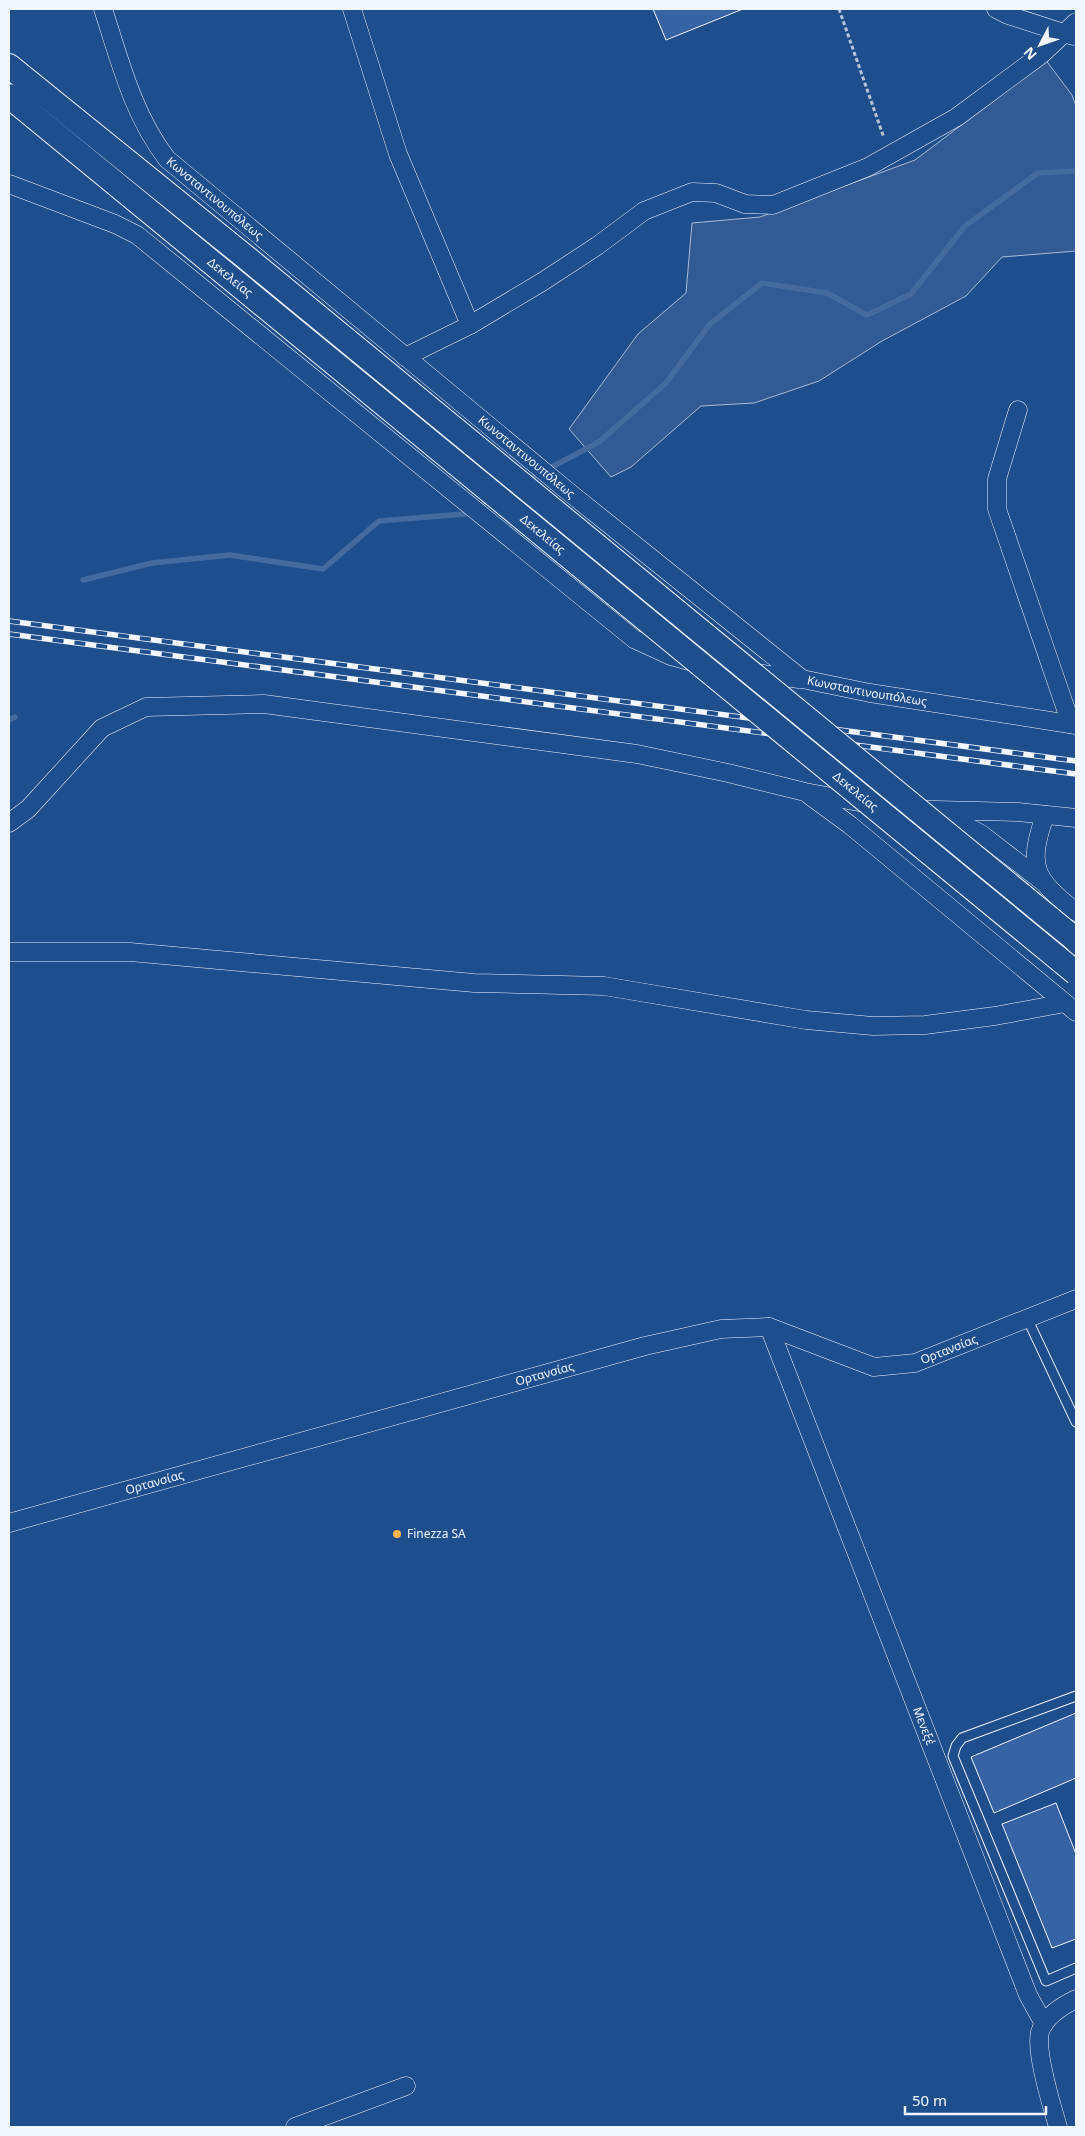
<svg xmlns="http://www.w3.org/2000/svg" width="1085" height="2136" viewBox="0 0 1085 2136" font-family="'Noto Sans',sans-serif">
<style>
.built{fill:#305b95;stroke:#a8bbd7}
.lines{fill:none;stroke-linecap:round;stroke-linejoin:round}
.stream{stroke:#446ba0;stroke-width:5.5}
.building{fill:#3563a3;stroke:#f2f6ff}
.service-casing{stroke:#f2f6ff;stroke-width:11}
.minor-casing{stroke:#f2f6ff;stroke-width:19}
.secondary-casing{stroke:#f2f6ff;stroke-width:26}
.path{stroke:#b3c4dc;stroke-width:3;stroke-dasharray:4 2.5;stroke-linecap:butt}
.service{stroke:#1f4e8c;stroke-width:9}
.minor{stroke:#1f4e8c;stroke-width:18}
.secondary{stroke:#1f4e8c;stroke-width:24}
.rail-casing{stroke:#f2f6ff;stroke-width:5.5}
.rail{stroke:#1f4e8c;stroke-width:4;stroke-dasharray:11;stroke-linecap:butt}
.secondary-bridge-casing{stroke:#f2f6ff;stroke-width:26;stroke-linecap:butt}
.secondary-bridge{stroke:#1f4e8c;stroke-width:24}
.poi-dot{fill:#ffb74d;stroke:#1f4e8c;stroke-width:2}
.labels{text-anchor:middle;stroke-width:4;stroke-linejoin:round;paint-order:stroke}
.street-label{font-size:12px;fill:#f2f6ff;stroke:#1f4e8c}
.poi-label{font-size:12px;fill:#f2f6ff;stroke:#1f4e8c;text-anchor:start}
</style>
<rect width="100%" height="100%" fill="#1f4e8c"/>
<path class="built" d="M1045,59L1072,95L1076,106V251L1002,257L966,296L882,341L819,381L754,403L701,406L631,467L611,477L569,429L638,334L686,293L692,223L760,217L915,160L1008,90Z"/>
<g class="lines">
<g class="stream">
<path d="M527,480L599,442L666,383L710,324L762,283L827,293L867,315L911,294L965,226L1038,173L1076,171"/>
<path d="M83,580L152,563L230,555L323,569L379,521L464,514L490,500"/>
<path d="M9,720L15,717"/>
</g>
</g>
<g class="building">
<path d="M653,9H743L666,40Z"/>
<path d="M1076,1713V1778L994,1813L971,1757Z"/>
<path d="M1056,1803L1076,1854V1939L1052,1948L1002,1824Z"/>
</g>
<g class="lines">
<g class="service-casing">
<g id="service">
<path d="M1027,1318L1076,1422"/>
<path d="M1076,1696L962,1738L956,1746L953,1756L1046,1981L1076,1968"/>
</g>
</g>
<g class="minor-casing">
<g id="minor">
<path id="s1" d="M103,9C120,61 133,115 167,159L570,493L802,679L870,693L1076,725"/>
<path d="M352,9L398,154L470,325"/>
<path d="M996,9L1008,15L1073,36"/>
<path d="M9,184L115,224L137,235L634,639L671,656L711,667L799,679"/>
<path d="M405,357L470,325L542,282L597,246L644,211L692,192L716,193L745,204L773,205L868,167L957,117L1042,54L1076,22"/>
<path d="M1018,410L997,479V509L1071,724"/>
<path d="M809,795L850,825L1076,1012"/>
<path d="M939,811L981,834L1042,881"/>
<path d="M1045,815C1027,868 1034,878 1076,912"/>
<path d="M9,823L28,809L102,728L146,707L264,704L637,754L728,773L805,792L896,809L1018,812L1076,818"/>
<path d="M9,952H130L474,983L604,986L806,1020L873,1026L925,1025L995,1016L1065,1003"/>
<path id="s2" d="M769,1327L1028,1995L1044,2024"/>
<path id="s3" d="M9,1523L645,1346L721,1329L769,1327L874,1367L915,1363L1076,1299"/>
<path d="M295,2127L406,2086"/>
<path d="M1058,2127C1052,2106 1035,2053 1040,2032C1045,2016 1062,2006 1076,1999"/>
</g>
</g>
<g class="secondary-casing">
<g id="secondary">
<path d="M9,66L243,255L474,445"/>
<path id="s4" d="M9,96L457,464"/>
</g>
</g>
<path class="path" d="M839,9L884,138"/>
<use href="#service" class="service"/>
<use href="#minor" class="minor"/>
<use href="#secondary" class="secondary"/>
<g class="rail-casing">
<g id="rail">
<path d="M9,621L1076,761"/>
<path d="M9,634L1076,774"/>
</g>
</g>
<use href="#rail" class="rail"/>
<g class="secondary-bridge-casing">
<g id="secondary-bridge">
<path d="M474,445L1076,940"/>
<path id="s5" d="M457,464L1076,973"/>
</g>
</g>
<use href="#secondary-bridge" class="secondary-bridge"/>
</g>
<circle class="poi-dot" cx="397" cy="1534" r="5"/>
<g class="labels">
<g class="street-label">
<text dy="4" stroke="none"><textPath href="#s1" startOffset="226">Κωνσταντινουπόλεως</textPath></text>
<text dy="4" stroke="none"><textPath href="#s4" startOffset="286">Δεκελείας</textPath></text>
<text dy="4" stroke="none"><textPath href="#s1" startOffset="631">Κωνσταντινουπόλεως</textPath></text>
<text dy="4" stroke="none"><textPath href="#s5" startOffset="111">Δεκελείας</textPath></text>
<text dy="4" stroke="none"><textPath href="#s1" startOffset="1051">Κωνσταντινουπόλεως</textPath></text>
<text dy="4" stroke="none"><textPath href="#s5" startOffset="516">Δεκελείας</textPath></text>
<text dy="4" stroke="none"><textPath href="#s3" startOffset="976">Ορτανσίας</textPath></text>
<text dy="4" stroke="none"><textPath href="#s3" startOffset="556">Ορτανσίας</textPath></text>
<text dy="4" stroke="none"><textPath href="#s3" startOffset="151">Ορτανσίας</textPath></text>
<text dy="4" stroke="none"><textPath href="#s2" startOffset="428">Μενεξέ</textPath></text>
</g>
<g class="poi-label">
<text x="407" y="1538">Finezza SA</text>
</g>
</g>
<rect width="1085" height="2136" fill="none" stroke="#f2f6ff" stroke-width="20"/>
<g transform="translate(1040 45) rotate(229)" stroke="#1f4e8c" stroke-width="4" paint-order="stroke">
<path d="M0-4L9 19L0 12L-9 19Z" fill="#f2f6ff"/>
<text y="-8" font-size="14" font-weight="bold" text-anchor="middle" fill="#f2f6ff">N</text>
</g>
<path d="M905 2106v8h141v-8" fill="none" stroke="#f2f6ff" stroke-width="2.5"/>
<text x="912" y="2106" font-size="15" fill="#f2f6ff" stroke="#1f4e8c" stroke-width="4" paint-order="stroke">50 m</text>
</svg>
